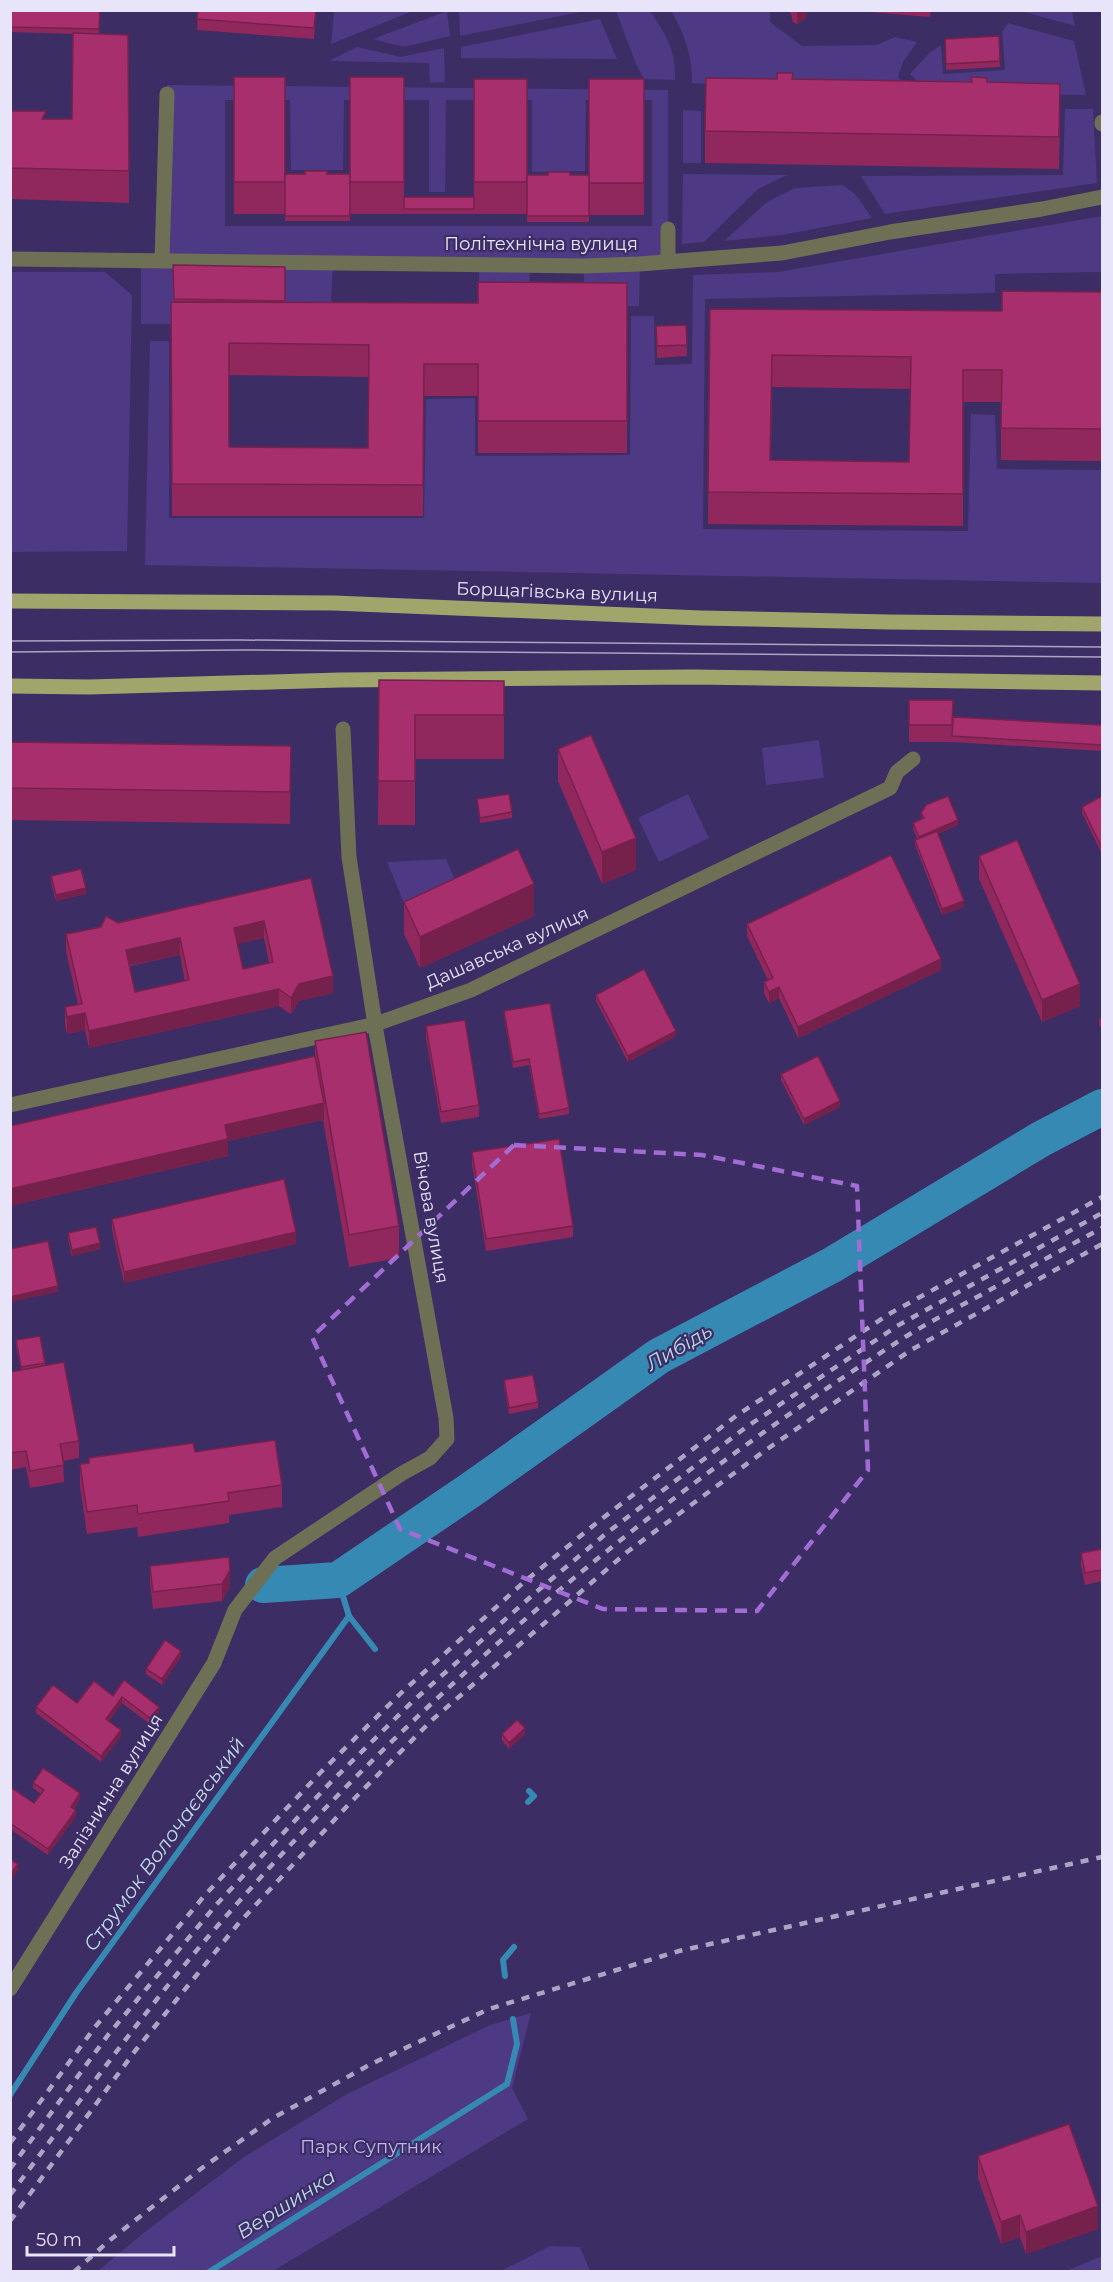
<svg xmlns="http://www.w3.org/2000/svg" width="1113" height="2282" viewBox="0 0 1113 2282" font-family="Montserrat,sans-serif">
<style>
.green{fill:#4e3984;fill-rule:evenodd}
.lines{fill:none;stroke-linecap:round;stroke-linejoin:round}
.stream{stroke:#3689b2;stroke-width:6}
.river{stroke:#3689b2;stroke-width:36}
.minor{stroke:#6d7054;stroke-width:15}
.major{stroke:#a0a66b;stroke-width:15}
.tram{stroke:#aca4c5;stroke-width:1.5}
.rail{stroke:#aca4c5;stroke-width:4.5;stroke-dasharray:8 8;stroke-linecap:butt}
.wall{fill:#90285e;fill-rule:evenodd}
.shaded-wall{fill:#76214c}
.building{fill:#a82f6d;stroke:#76214c;stroke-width:1.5;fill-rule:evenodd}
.marked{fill:none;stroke:#a16cd3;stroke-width:4.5;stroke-dasharray:12 8;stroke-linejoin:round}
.labels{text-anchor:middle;stroke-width:4.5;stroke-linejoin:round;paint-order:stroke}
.street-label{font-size:18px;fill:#e8e4f9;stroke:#3c2d65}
.park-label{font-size:18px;fill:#c0b5ed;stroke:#3c2d65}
.water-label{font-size:20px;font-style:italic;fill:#bddaec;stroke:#3c2d65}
</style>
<rect width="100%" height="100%" fill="#3c2d65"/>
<g class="green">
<path d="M459,10H585V11L460,36Z"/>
<path d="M334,11V10L413,11L331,44Z"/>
<path d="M447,11L450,36L404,47L373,39Z"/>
<path d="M616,11H650C666,35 676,50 675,80L644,79L636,64Z"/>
<path d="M671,11H770V22L802,46L877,45L895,37L917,42L903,62L898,77L913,94L692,83C692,56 685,34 671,11Z"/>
<path d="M1021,11H1072L1075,26Z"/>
<path d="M600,19L617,59L461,58V47Z"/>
<path d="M1008,23L1074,41L1086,95L930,94L910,74L929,53L941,45L943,74L1005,70L1002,32Z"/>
<path d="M357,47L401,57L444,48L445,82L430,83L429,63L329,61Z"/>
<path d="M167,85L668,90V261L640,264L639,306H584V266L530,264L529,306L479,307V264L333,263L330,324H141V260H162ZM225,100H290L291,170H343L344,100H429V192H445L446,100H532V172L585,171L586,100H652V226H225Z"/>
<path d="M1065,109H1093L1097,183L885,214L861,176L1063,175Z"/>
<path d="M683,110L701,111V163H683Z"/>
<path d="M683,174L787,175L758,189L704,242L682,244Z"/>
<path d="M843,185L855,194L872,218L782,235L724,241L767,202L795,188Z"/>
<path d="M1102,216V272L995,274V293L705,299L703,529L968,531L971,414L995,415L997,469L1102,470V583L145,565L150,341H169V518H424L426,399L475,398V456L630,455L631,316H654L655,365L692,364L693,275L778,272Z"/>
<path d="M11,272H105L132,295L127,551L11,552Z"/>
<path d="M819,740L824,778L766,785L762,748Z"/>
<path d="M688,794L709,838L659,862L638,818Z"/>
<path d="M446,859L462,896L411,920L387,862Z"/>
<path d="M531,2013L512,2088L528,2119L273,2271H98L141,2235L244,2157L347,2094L490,2025Z"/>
<path d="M550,2246L580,2247L590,2271H501Z"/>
<path d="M1102,2256V2271H1066Z"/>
</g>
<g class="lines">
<g class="stream">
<path d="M338,1580L349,1616L375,1649"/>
<path d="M528,1802L534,1796L529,1791"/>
<path d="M505,1976L503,1960L514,1947"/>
<path d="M10,2095L76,1993L349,1616"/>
<path d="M209,2272L507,2084L517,2044L513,2019"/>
</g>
<path class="river" d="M263,1585L338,1580L472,1489L659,1356L832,1265L1041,1139L1102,1107"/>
<g class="minor">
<path d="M1102,122V124"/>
<path d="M668,229V261"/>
<path d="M10,259L584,266L639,264L782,253L890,232L1042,209L1102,197"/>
<path d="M162,260L167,94"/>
<path d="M10,1105L376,1024L471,990L890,788L897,772L913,759"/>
<path d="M10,1989L214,1663L235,1610L275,1558L401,1474L430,1458L447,1439L446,1418L376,1031L349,857L343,729"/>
</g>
<g class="major">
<path d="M10,601L334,603L701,618L889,622L1102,624"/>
<path d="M10,686L89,687L340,680L693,677L1102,683"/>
</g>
<g class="tram">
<path d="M10,641L240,640L1102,647"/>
<path d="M10,652L241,650L1102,657"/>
</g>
<g class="rail">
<path d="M10,2143L95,2027L205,1895L320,1773L401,1693L524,1582L599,1521L736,1416L889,1314L1102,1197"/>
<path d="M10,2169L108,2035L216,1905L330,1783L412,1702L535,1593L608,1532L745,1428L897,1326L1102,1213"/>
<path d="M10,2195C81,2100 149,2003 228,1914C422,1692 653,1498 902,1339C927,1323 953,1310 979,1296C1020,1273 1061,1250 1102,1228"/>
<path d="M10,2221L135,2051L238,1924L350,1803L432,1720L627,1552L763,1452L911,1350L1102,1244"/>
<path d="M74,2272L110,2240L202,2168L273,2118L371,2064L489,2009L679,1951L1102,1857"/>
</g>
</g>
<g class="wall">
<path d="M10,10H100L99,34L128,35L129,203L10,199V111L46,119H72L73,34L10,32Z"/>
<path d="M198,10H316L314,39L197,30Z"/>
<path d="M790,10H807L805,19L797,24L793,22Z"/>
<path d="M845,10H931L930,17Z"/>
<path d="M999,36L1000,67L946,70L945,39Z"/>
<rect x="234" y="77" width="51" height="137"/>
<path d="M404,77V197H474V79L527,175H589L644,79V215H589V222H527V203V214H350V182V221H285V174H350Z"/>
<path d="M777,79L987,82L1060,116L1059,169L705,163V131Z"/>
<path d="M173,265L285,267V303H478L627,283V453H478V396H424L423,516H172L171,302H174ZM229,375L369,377L368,448L229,447Z"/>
<path d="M1102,292V461L1001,460V402H963V526L708,524L710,309L1002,311ZM772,387L911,389L909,462L771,460Z"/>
<path d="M686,325L687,356L657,358L656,326Z"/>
<path d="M379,680L504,681V759H415V825H378Z"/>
<path d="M909,700L953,717L1102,725V751L952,742H909Z"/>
<path d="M10,742L291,746L290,824L10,820Z"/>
<path d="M558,749L636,870L602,884L558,781Z"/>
<path d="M1102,796V854L1082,813V807Z"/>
<path d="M477,799L512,812V818L480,823Z"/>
<path d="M921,813L958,825L938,834L964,907L942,915L915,845V840L917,839L913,829V823L922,819Z"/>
<path d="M979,856L1080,1006L1042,1022L979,879Z"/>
<path d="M51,876L86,894L56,901L51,882Z"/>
<path d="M311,878L333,993L299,1001L291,1014L279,1006L89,1048L85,1030L67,1034L65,1024V1007L78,1004L66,951V934ZM264,938L269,963L243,969L237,944ZM180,955L185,981L135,992L130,966Z"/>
<path d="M404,902L534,916L420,968L404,934Z"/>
<path d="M747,924L941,970L798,1038L779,998L769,1003L764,993V982L768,980L747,936Z"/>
<path d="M596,995L676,1036L628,1062L596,1001Z"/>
<path d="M504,1011L569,1108V1114L539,1119L529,1065L513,1068L504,1017Z"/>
<path d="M1102,1018V1030L1099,1025V1019Z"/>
<path d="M426,1026L479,1105V1117L441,1123L426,1038Z"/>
<path d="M315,1041L399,1226V1258L349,1267L323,1120L228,1141V1156L10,1206V1126L315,1056Z"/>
<path d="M781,1074L840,1107L804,1125L781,1080Z"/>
<path d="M472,1152L573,1226V1237L486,1251L472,1164Z"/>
<path d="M112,1219L296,1244L124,1283L112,1230Z"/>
<path d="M68,1233L100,1249L72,1256L68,1239Z"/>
<path d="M16,1340L45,1363V1365L79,1441V1458L63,1461L64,1482L30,1488L26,1467L10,1470V1372L21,1370L16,1346Z"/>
<path d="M504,1380L538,1402V1408L509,1414L504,1386Z"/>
<path d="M195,1452L282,1485V1507L229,1515V1523L138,1537L137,1527L87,1534L80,1486V1464L89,1463V1458Z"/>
<path d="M1102,1549V1581L1085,1585L1081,1565V1553Z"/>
<path d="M150,1566L230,1570V1587L222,1601L153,1609L150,1583Z"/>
<path d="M181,1657L162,1685L146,1674V1669Z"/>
<path d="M124,1680L159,1713L150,1724L122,1703L109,1721L121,1736L101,1762L36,1713V1707L77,1703L113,1696Z"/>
<path d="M502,1734H525L509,1749L502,1740Z"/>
<path d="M33,1783L80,1799L74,1809L76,1816L48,1855L10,1829V1787L34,1803L41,1794L33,1788Z"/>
<path d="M978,2156L1098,2229L1026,2254L1020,2237L1001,2244L978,2178Z"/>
</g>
<g class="shaded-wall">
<path d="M797,10H807L805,19L797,24Z"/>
<path d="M958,820V825L919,842V837Z"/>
<path d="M636,838V870L602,884V852Z"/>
<path d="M534,884V916L420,968V937Z"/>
<path d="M86,888V894L56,901V895Z"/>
<path d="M964,901V907L942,915V909Z"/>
<path d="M264,921V938L234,945V928Z"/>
<path d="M180,938V955L126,966V950Z"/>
<path d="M941,959V970L798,1038V1027Z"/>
<path d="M333,976V993L299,1001L291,1014V998L299,984Z"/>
<path d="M1080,984V1006L1042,1022V1000Z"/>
<path d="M779,987V998L769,1003V992Z"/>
<path d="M279,989V1006L89,1048V1031Z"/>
<path d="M85,1013V1030L67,1034V1017Z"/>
<path d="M676,1031V1036L628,1062V1056Z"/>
<path d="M840,1101V1107L804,1125V1119Z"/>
<path d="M324,1103V1120L228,1141V1156L10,1206V1189L225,1125Z"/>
<path d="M296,1232V1244L124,1283V1272Z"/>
<path d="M100,1243V1249L72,1256V1250Z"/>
<path d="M58,1286V1292L10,1302V1297Z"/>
<path d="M230,1570V1587L222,1601V1584Z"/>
<path d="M181,1651V1657L162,1685V1679Z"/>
<path d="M122,1697V1703L106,1724V1719Z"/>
<path d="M159,1707V1713L150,1724V1718Z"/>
<path d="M525,1728V1734L509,1749V1743Z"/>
<path d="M121,1730V1736L101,1762V1756Z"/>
<path d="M80,1793V1799L71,1812V1807Z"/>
<path d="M76,1810V1816L48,1855V1849Z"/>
<path d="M18,1864V1870L10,1881V1875Z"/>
<path d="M1098,2206V2229L1026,2254V2232Z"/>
<path d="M1020,2215V2237L1001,2244V2222Z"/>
</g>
<g class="building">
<path d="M10,10H100L99,29L10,27Z"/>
<path d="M198,10H316L314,28L197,19Z"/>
<path d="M73,33L128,35L129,171L10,168V111H46L42,119H72Z"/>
<path d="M999,36L1000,61L946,64L945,39Z"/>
<path d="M777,73H793L792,79L972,82L971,77L987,78V82L1060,84L1059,137L705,131L706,78L777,79Z"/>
<rect x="234" y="77" width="51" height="105"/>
<rect x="350" y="77" width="54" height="105"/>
<rect x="474" y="79" width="53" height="103"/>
<rect x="589" y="79" width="55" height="104"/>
<path d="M305,171H327V174H350V216H285V174H305Z"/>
<path d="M548,172H570V175H589V216H527V175H548Z"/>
<rect x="404" y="197" width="70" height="12"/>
<path d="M173,265L285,267V301L174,299Z"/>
<path d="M478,282L627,283V421H478V364H424L423,485L172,484L171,302L478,303ZM229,343L369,345L368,448L229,447Z"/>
<path d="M1002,291L1102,292V429L1001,428L1002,370H963V494L708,492L710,309L1002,311ZM772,355L911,357L909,462L770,460Z"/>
<path d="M686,325L687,345L657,346L656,326Z"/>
<path d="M379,680L504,681V715H415V781H378Z"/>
<path d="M909,700H953L952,725H909Z"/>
<path d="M953,717L1102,725V745L952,736Z"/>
<path d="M591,735L636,838L602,852L558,749Z"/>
<path d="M10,742L291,746L290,792L10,788Z"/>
<path d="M509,794L512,812L480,818L477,799Z"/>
<path d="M948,796L958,820L919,837L913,823L924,818L921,813L926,805Z"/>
<path d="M1102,796V848L1082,807Z"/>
<path d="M937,831L964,901L942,909L915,840Z"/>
<path d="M1017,840L1080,984L1042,1000L979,856Z"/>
<path d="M518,849L534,884L420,937L404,902Z"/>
<path d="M891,855L941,959L798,1027L779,987L769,992L764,982L773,978L747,924Z"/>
<path d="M81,869L86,888L56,895L51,876Z"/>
<path d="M311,878L333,976L299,984L291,998L279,989L89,1031L85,1013L67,1017L65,1007L82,1004L66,934L101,927L106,916L118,923ZM264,921L273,962L243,969L234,928ZM180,938L189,980L135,992L126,950Z"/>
<path d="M644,969L676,1031L628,1056L596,995Z"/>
<path d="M550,1003L569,1108L539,1114L529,1059L513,1062L504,1011Z"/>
<path d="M465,1020L479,1105L441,1112L426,1026Z"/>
<path d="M366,1032L399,1226L349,1235L315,1041Z"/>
<path d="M315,1056L324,1103L225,1125L228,1139L10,1189V1126Z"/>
<path d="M818,1056L840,1101L804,1119L781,1074Z"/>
<path d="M559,1139L573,1226L486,1239L472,1152Z"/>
<path d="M284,1179L296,1232L124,1272L112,1219Z"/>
<path d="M96,1227L100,1243L72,1250L68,1233Z"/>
<path d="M48,1241L58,1286L10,1297V1249Z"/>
<path d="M40,1336L45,1363L21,1367L16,1340Z"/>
<path d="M64,1362L79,1441L60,1444L64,1465L30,1471L26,1451L10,1453V1372Z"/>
<path d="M533,1375L538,1402L509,1408L504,1380Z"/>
<path d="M275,1440L282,1485L228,1493L229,1501L138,1514L137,1505L87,1512L80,1464L89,1463V1458L193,1443L195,1452Z"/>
<path d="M1102,1549V1570L1085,1573L1081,1553Z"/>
<path d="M229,1557L230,1570L222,1584L153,1592L150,1566Z"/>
<path d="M165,1640L181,1651L162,1679L146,1669Z"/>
<path d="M124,1680L159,1707L150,1718L122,1697L106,1719L121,1730L101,1756L36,1707L53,1685L77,1703L94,1681L113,1696Z"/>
<path d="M517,1720L525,1728L509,1743L502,1734Z"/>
<path d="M43,1768L80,1793L71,1807L76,1810L48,1849L10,1823V1787L34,1803L44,1790L33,1783Z"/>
<path d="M10,1859L18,1864L10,1875Z"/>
<path d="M1069,2124L1098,2206L1026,2232L1020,2215L1001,2222L978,2156Z"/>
</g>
<path class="marked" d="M514,1145L702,1155L857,1186L868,1470L757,1611L603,1609L400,1529L312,1337Z"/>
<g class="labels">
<g class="street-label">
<text x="541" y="250">Політехнічна вулиця</text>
<text transform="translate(557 592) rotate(2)" y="6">Борщагівська вулиця</text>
<text transform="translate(507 948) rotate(-24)" y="6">Дашавська вулиця</text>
<text transform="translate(431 1217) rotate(80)" y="6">Вічова вулиця</text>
<text transform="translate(111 1791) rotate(-58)" y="6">Залізнична вулиця</text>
</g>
<g class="park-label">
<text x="371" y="2153">Парк Супутник</text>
</g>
<g class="water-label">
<text transform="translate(679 1347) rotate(-30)" y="7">Либідь</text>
<text transform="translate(164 1844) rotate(-54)" y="7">Струмок Волочаєвський</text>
<text transform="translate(286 2204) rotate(-32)" y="7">Вершинка</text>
</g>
</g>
<rect width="1113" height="2282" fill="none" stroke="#e8e4f9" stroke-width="24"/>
<path d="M27 2246v9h147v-9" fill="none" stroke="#e8e4f9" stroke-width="3"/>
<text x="36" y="2246" font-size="18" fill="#e8e4f9" stroke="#3c2d65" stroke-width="4.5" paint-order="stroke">50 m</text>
</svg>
